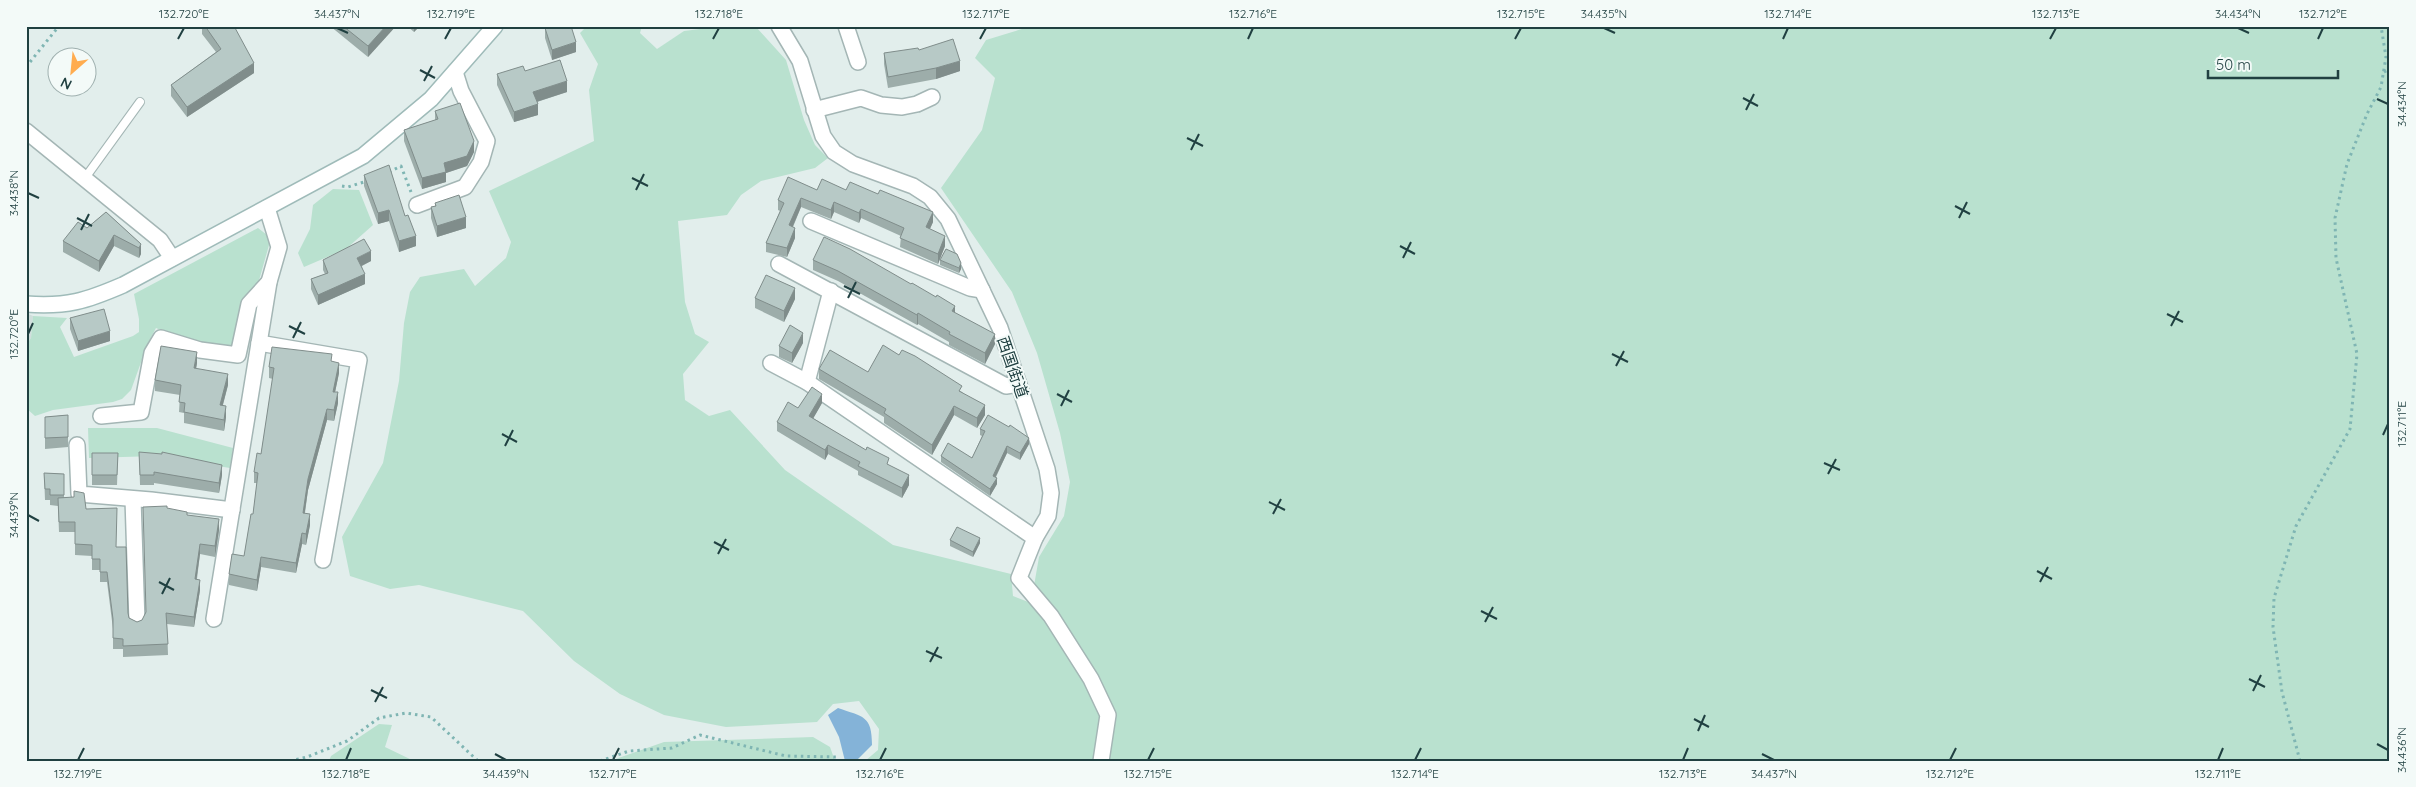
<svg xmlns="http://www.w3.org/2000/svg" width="2416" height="787" viewBox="0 0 2416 787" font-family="Quicksand,'Noto Sans JP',sans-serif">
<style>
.built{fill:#d0dedc}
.green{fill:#b9e1cf}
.water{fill:#84b3d8}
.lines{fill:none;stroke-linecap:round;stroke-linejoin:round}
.lane-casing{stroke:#a4b6b5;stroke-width:10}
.street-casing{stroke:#a4b6b5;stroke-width:18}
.secondary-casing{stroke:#9fbbb9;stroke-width:18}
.path{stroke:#7fb5b3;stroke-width:3;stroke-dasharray:2.5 4;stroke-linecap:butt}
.lane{stroke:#fff;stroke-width:8}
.street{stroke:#fff;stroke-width:15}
.secondary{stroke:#fff;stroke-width:15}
.wall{fill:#9dadaa}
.shaded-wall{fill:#808d8b}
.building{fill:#b7c9c6;stroke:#808d8b}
.ticks{fill:none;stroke:#204041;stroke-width:2}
.labels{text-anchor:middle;stroke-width:4;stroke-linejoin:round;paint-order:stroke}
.street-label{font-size:16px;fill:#204041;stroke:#f3faf8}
.neatline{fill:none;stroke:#204041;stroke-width:2}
.ticks-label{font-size:12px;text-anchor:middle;fill:#204041}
</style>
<rect width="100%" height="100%" fill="#e2eeec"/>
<path class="built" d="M26,313L33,316L31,338L26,345Z"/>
<g class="green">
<path d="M587,26H642L640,33L657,49L684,31L724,26L757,28L786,60L804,120L815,145L828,158L815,168L761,181L741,195L727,215L678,221L685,302L695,334L709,342L683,374L685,400L709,416L730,410L785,470L893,545L1011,574L1013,596L1031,603L1039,557L1064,516L1070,482L1060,433L1037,353L1012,292L941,188L982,130L995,78L975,58L986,40L1032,26H2390V761H865L878,750L879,729L859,701L833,704L817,722L726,727L664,715L620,694L574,661L523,611L419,585L390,589L350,576L342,537L383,463L399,381L404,323L410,292L420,277L464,269L475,286L506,258L511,242L489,191L594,141L589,90L598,64L580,33Z"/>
<path d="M333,189L359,190L373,225L346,249L304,267L298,253L310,229L313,205Z"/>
<path d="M258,228L271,238L258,284L240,308L237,343L232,350L179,338L156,328L148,343L131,390L122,399L113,402L53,410L35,416L26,408V345L31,338L33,316L67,318L60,327L74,357L133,336L139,332V319L134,294Z"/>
<path d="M88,428H157L233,448L230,468L157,456L89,458Z"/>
<path d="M379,724L392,725L385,747L414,761H329L331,756Z"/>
<path d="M813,737L830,747L835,761H610L664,742Z"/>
</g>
<path class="water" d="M838,708C863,717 872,715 872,745L856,761H845L839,737L828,715Z"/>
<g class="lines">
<g class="lane-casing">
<path id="lane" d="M85,178L140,102"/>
</g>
<g class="street-casing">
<g id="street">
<path d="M779,26L800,61L823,136L834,152L853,164L913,186L930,197L948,219L1000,328L1047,469L1051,493L1048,516L1035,538L1019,578L1051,616L1091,679L1108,715L1101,761"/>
<path d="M846,26L858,62"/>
<path d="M814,110L861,98L881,105L902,107L917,104L932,97"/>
<path d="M26,131L160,240L172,258"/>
<path d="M417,205L465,187L481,162L487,141L461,91L455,72"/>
<path d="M811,221L970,288L982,290"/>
<path d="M779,264L1006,386L1019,384"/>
<path d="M259,343L359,360L323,560"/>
<path d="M771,363L807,382L1035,538"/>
<path d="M807,382L831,291"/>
<path d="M101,416L141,412L152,353L161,338L200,350L238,355L249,304L269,282"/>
<path d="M77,445L79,494L151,500L232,510"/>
<path d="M133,499L137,623"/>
<path d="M214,619L269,282L279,247L267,208"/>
</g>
</g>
<g class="secondary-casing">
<path id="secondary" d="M26,304C67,307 86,301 123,285L363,156L431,99L495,26"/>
</g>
<g class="path">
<path d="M26,67L59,26"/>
<path d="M2384,72L2390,69"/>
<path d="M389,172L401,166L411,192"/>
<path d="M342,186L348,187L367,181"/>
<path d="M290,761L307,757L347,741L379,718L406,713L431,717L478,761"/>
<path d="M600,761L629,751L672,748L700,735L786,756L839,757"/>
<path d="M2300,761L2282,692L2273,627L2274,598L2296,526L2350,429L2357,354L2336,258L2335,218L2347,164L2367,114L2381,87L2386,57L2381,26"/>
</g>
<use href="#lane" class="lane"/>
<use href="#street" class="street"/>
<use href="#secondary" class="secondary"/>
</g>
<g class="wall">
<path d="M202,26H234L254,73L187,117L171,96V85L216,52L202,34Z"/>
<path d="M330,26H396L368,57Z"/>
<path d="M407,26H420L414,32Z"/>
<path d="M545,28L576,52L552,60L545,38Z"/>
<path d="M919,50L960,71L936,79L888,88L884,64V53Z"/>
<path d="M497,74L567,92L537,102L538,115L514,122L497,85Z"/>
<path d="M435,111L474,152L467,166L446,173V182L422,189L404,141V130L435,120Z"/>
<path d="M364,175L405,216L416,246L399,252L389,221L378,224L364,186Z"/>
<path d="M817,190H846L933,222L930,229L945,246L938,264L900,247L901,236L861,218L859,223L834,212L831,219L801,207L793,227L795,238L787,257L766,252V243L780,211L778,210V200Z"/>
<path d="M435,203L466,228L437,237L431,218V207L435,206Z"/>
<path d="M106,212L141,244V254L139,258L114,246L99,272L63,252V241L87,228Z"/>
<path d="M323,260L371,261L362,266L365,284L318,305L311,289V279L325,274L323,270Z"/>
<path d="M813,260L955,313L995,344L985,364L949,345V342L918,324L917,325L838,281L813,270Z"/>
<path d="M940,260L961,269L959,273L940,265Z"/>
<path d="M755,298L795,299L784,322L755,308Z"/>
<path d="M70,318L110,341L78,351L70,329Z"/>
<path d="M803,343L792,363L779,357V346Z"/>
<path d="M899,355L962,392L985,415L977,428L954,415L932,455L884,423V417L819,379V369L868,372Z"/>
<path d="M332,362L339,373L335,392L338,403L334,421L327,420L308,490L305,513L310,525L306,545L302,544L296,573L261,567L257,591L229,585V574L244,556L253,514L257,483H254V472L261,454L273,379L269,378V367Z"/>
<path d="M197,363L196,369L228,385L223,405L226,417L224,431L184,423V413L179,412L180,395L155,391V380Z"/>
<path d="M822,403L813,418L889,465L909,485L902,498L858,475V471L828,454L825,460L777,431V422L798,408Z"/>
<path d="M68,415V447L45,449V417Z"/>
<path d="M980,429L1029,444L1020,460L1007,453L996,477L997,484L990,496L941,462V456L972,458L982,436L980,435Z"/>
<path d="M139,452L222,475L219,493L154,483V485H140Z"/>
<path d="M92,453H118L117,485H92Z"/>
<path d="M44,473L64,474V498L86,509L116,547L128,613L129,618L137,622L142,620L146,613L167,508L187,515L219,530L215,557L200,554L197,579L200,590L194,627L167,624L168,655L123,657V649H113V629L107,582H100V570H92V556L75,555V532H59L58,506L50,505V500H45Z"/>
<path d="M950,540L980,543L973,557L950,546Z"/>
</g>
<g class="shaded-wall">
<path d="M386,26H396L368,57V46Z"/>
<path d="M414,26H420L414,32Z"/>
<path d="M576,42V52L552,60V50Z"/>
<path d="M960,61V71L936,79V68Z"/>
<path d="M254,63V73L187,117V107Z"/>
<path d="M567,81V92L533,103V92Z"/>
<path d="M538,104V115L514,122V112Z"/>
<path d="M474,141V152L467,166L446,173V182L422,189V178Z"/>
<path d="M801,198V207L789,235V225Z"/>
<path d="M834,202V212L831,219V210Z"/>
<path d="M861,209V218L859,223V213Z"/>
<path d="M389,210V221L378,224V213Z"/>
<path d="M933,212V222L926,237V227Z"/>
<path d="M466,217V228L437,237V226Z"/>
<path d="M795,228V238L787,257V248Z"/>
<path d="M114,235V246L99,272V261Z"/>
<path d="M416,236V246L399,252V241Z"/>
<path d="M945,236V246L938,264V254Z"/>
<path d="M141,244V254L139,258V248Z"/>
<path d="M371,251V261L357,268V258Z"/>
<path d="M961,263V269L959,273V268Z"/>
<path d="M365,274V284L318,305V295Z"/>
<path d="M795,288V299L784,322V311Z"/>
<path d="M955,306V317L952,311Z"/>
<path d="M918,313V324L917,325V315Z"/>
<path d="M110,331V341L78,351V341Z"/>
<path d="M803,333V343L792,363V353Z"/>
<path d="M995,334V344L985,364V353Z"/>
<path d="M197,352V363L194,379V368Z"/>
<path d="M339,363V373L333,402V392Z"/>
<path d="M228,374V385L220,415V405Z"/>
<path d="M338,392V403L334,421V410Z"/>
<path d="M822,394V403L809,426V416Z"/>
<path d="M985,405V415L977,428V418Z"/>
<path d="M226,406V417L224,431V420Z"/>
<path d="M954,406V415L932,455V445Z"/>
<path d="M327,409V420L308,490L303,524V513L308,479Z"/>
<path d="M1029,438V444L1020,460V453Z"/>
<path d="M828,445V454L825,460V450Z"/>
<path d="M1007,446V453L993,482V476Z"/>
<path d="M222,465V475L219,493V483Z"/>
<path d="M909,475V485L902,498V488Z"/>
<path d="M997,478V484L990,496V489Z"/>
<path d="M310,514V525L306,545V534Z"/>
<path d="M219,519V530L215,557V546Z"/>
<path d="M302,533V544L296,573V563Z"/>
<path d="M980,538V543L973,557V552Z"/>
<path d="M200,544V554L195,589V579Z"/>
<path d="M261,557V567L257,591V580Z"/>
<path d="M200,580V590L194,627V617Z"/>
</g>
<g class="building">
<path d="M205,26H234L254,63L187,107L171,85L221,49Z"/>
<path d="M343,26H386L368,46Z"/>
<path d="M550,26H571L576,42L552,50L545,28Z"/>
<path d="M953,39L960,61L936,68L888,77L884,53L918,48L919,50Z"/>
<path d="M560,60L567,81L533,92L538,104L514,112L497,74L523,66L525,71Z"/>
<path d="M460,103L474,141L467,156L444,163L446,172L422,178L404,130L438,119L435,111Z"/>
<path d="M389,165L405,216L408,215L416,236L399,241L389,210L378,213L364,175Z"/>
<path d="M788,177L817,190L822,179L846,190L850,182L878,194L880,190L933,212L926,227L945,236L938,254L900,238L904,228L861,209L859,213L834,202L831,210L801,198L789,225L795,228L787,248L766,243L784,203L778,200Z"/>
<path d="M459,195L466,217L437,226L431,207L436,206L435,203Z"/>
<path d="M106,212L141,244L139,248L114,235L99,261L63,241L78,222L87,228Z"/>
<path d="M824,237L850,249L911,284L912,283L936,297L937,295L955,306L952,311L995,334L985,353L949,334L950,332L918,313L917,315L838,271L813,260Z"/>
<path d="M364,239L371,251L357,258L365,274L318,295L311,279L328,273L323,260Z"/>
<path d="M946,249L957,254L961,263L959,268L940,260Z"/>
<path d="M766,275L795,288L784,311L755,298Z"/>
<path d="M104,309L110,331L78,341L70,318Z"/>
<path d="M790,325L803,333L792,353L779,346Z"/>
<path d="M883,345L899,355L902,350L915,356L962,386L959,391L985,405L977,418L954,406L932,445L884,413L886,409L819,369L830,350L868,372Z"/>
<path d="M161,346L197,352L194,368L228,374L220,405L226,406L224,420L184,412L185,403L179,402L181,385L155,380Z"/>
<path d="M272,347L332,354L331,361L339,363L333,392H338L334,410L327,409L308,479L303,513L310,514L306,534L302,533L296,563L261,557L257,580L229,574L232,554L244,556L251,514H253L258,473L254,472L257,453L261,454L274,368L269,367Z"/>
<path d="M812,387L822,394L809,416L866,450L867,447L889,458L887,464L909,475L902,488L858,466L860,462L828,445L825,450L777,422L788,402L798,408Z"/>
<path d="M68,415V437L45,438V417Z"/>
<path d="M988,415L1009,427L1010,425L1029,438L1020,453L1007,446L993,476L997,478L990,489L941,456L948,443L972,458L985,431L980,429Z"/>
<path d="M139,452L162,454V452L222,465L219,483L154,472V475H140Z"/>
<path d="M92,453H118L117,475H92Z"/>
<path d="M44,473L64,474V495H50V489H45Z"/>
<path d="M74,491L84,493L86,509L117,508L116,547H126L128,613L129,618L137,622L142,620L146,612L143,507L167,506V508L187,512V515L219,519L215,546L200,544L195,579L200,580L194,617L166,613L168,644L123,646V639L113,638V619L107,572H100V559H92V545L75,544V522H59L58,498L74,497Z"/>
<path d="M957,527L980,538L973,552L950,540Z"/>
</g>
<path class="ticks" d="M337,28L348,33M1604,28L1615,33M2238,28L2249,33M178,39L184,28M445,39L451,28M713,39L719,28M980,39L986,28M1248,39L1253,28M1515,39L1521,28M1783,39L1788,28M2050,39L2056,28M2318,39L2323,28M420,70L435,78M424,81L432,66M1743,98L1758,106M2377,99L2388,104M1746,110L1754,94M1187,138L1203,146M1191,150L1199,134M632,178L648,186M636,190L644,174M28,193L39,198M1955,206L1970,214M77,218L92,226M1959,218L1967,202M81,230L89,214M1400,246L1415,254M1403,258L1411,242M844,286L860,294M848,298L856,282M2167,314L2183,322M289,326L305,334M2171,326L2179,311M28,334L33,323M293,338L301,322M1612,354L1628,362M1616,366L1624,351M1057,394L1072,402M1061,406L1069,390M502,434L517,442M2383,435L2388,424M505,446L513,430M1824,463L1840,470M1828,474L1836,459M1269,502L1285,510M1273,514L1281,499M28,515L39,521M714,542L729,550M718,554L726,539M2037,571L2052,579M159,582L174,590M2040,582L2048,567M162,594L170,578M1481,611L1497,619M1485,622L1493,607M926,651L942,658M930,662L938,647M2249,679L2265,687M371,690L387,698M2253,691L2261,675M375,702L383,687M1694,719L1709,727M1698,731L1705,715M2377,744L2388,750M495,754L506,760M1762,754L1774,760M78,760L84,748M346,760L351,748M613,760L619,748M880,760L886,748M1148,760L1154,748M1415,760L1421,748M1683,760L1688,748M1950,760L1956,748M2218,760L2223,748"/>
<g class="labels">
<g class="street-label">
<text transform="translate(1013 367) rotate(71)" y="6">西国街道</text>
</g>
</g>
<rect width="2416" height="787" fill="none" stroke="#f3faf8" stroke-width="55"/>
<g transform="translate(72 72) rotate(207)"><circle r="24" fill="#f3faf8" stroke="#9fb0af"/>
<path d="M0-4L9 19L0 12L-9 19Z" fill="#ffac4f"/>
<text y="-8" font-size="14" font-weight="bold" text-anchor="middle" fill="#204041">N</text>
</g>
<path d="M2208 70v8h130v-8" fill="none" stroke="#204041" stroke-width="2.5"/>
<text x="2216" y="70" font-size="15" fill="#204041" stroke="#f3faf8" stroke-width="4" paint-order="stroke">50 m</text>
<rect x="28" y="28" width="2360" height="732" class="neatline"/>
<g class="ticks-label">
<text x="184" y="18">132.720°E</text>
<text x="337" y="18">34.437°N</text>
<text x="451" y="18">132.719°E</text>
<text x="719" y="18">132.718°E</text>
<text x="986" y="18">132.717°E</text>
<text x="1253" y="18">132.716°E</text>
<text x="1521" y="18">132.715°E</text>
<text x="1604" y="18">34.435°N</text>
<text x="1788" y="18">132.714°E</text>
<text x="2056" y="18">132.713°E</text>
<text x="2238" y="18">34.434°N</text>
<text x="2323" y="18">132.712°E</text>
<text transform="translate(2402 104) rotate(-90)" y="4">34.434°N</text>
<text transform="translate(14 193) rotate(-90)" y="4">34.438°N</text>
<text transform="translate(14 334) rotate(-90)" y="4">132.720°E</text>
<text transform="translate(2402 424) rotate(-90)" y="4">132.711°E</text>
<text transform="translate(14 515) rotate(-90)" y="4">34.439°N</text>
<text transform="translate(2402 750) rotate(-90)" y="4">34.436°N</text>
<text x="78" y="778">132.719°E</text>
<text x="346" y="778">132.718°E</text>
<text x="506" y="778">34.439°N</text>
<text x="613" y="778">132.717°E</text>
<text x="880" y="778">132.716°E</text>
<text x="1148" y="778">132.715°E</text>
<text x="1415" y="778">132.714°E</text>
<text x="1683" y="778">132.713°E</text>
<text x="1774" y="778">34.437°N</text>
<text x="1950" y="778">132.712°E</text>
<text x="2218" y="778">132.711°E</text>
</g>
</svg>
